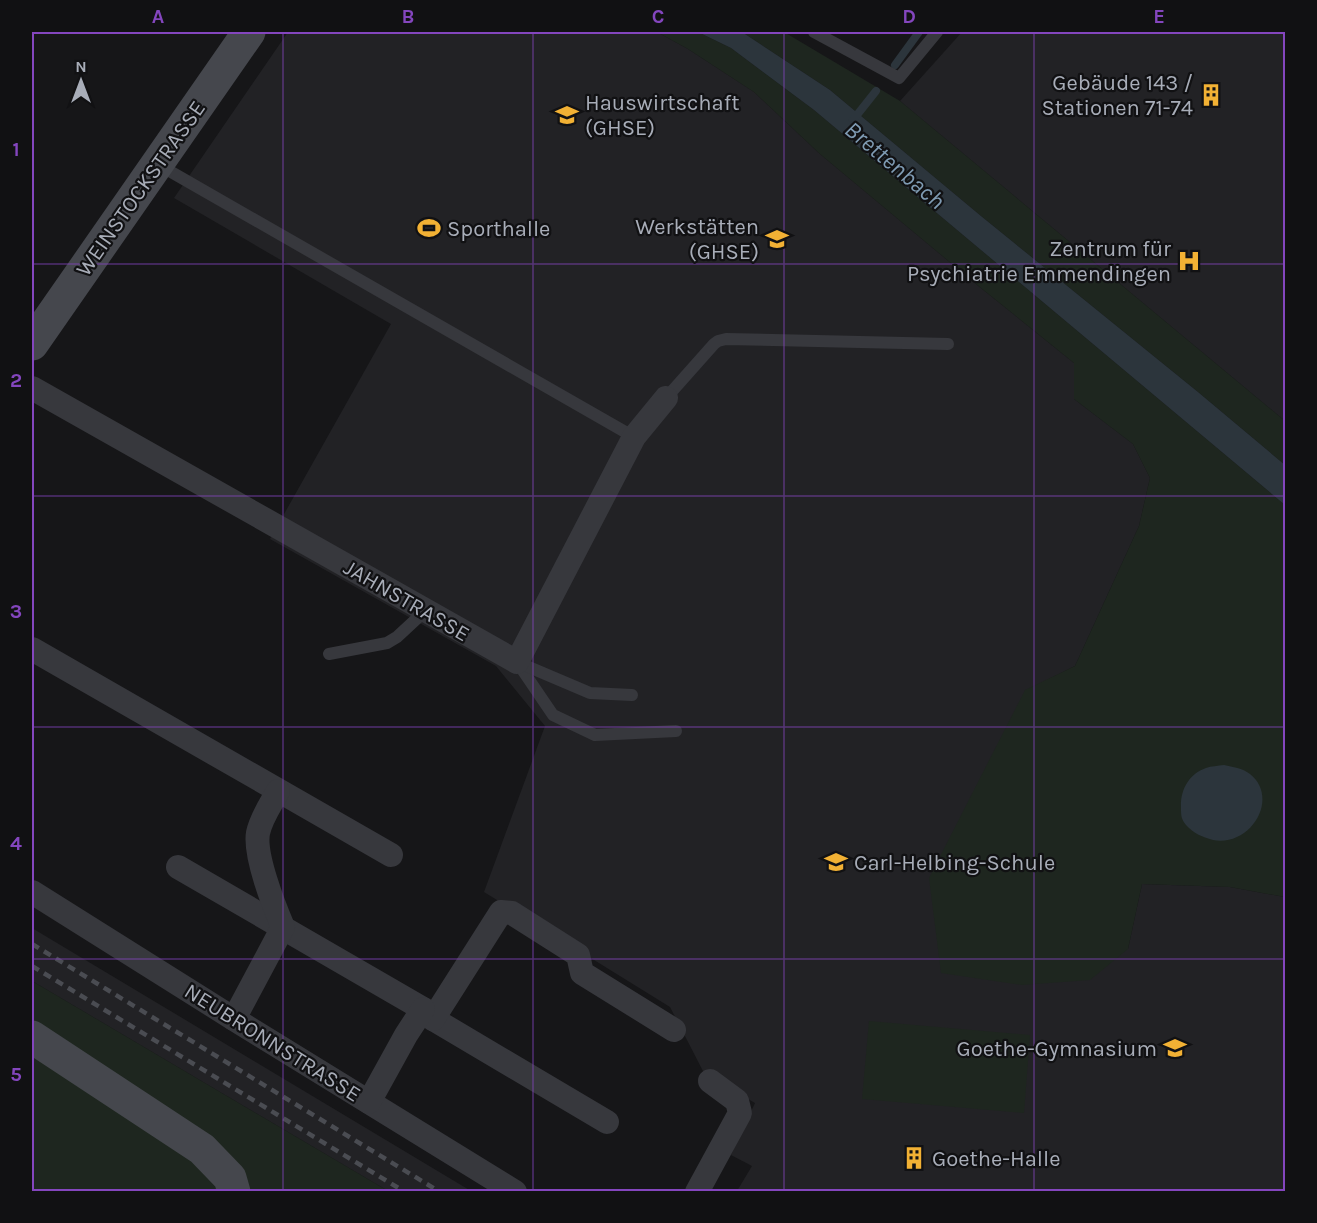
<svg xmlns="http://www.w3.org/2000/svg" width="1317" height="1223" viewBox="0 0 1317 1223" font-family="Karla,sans-serif">
<style>
.built{fill:#222225}
.green{fill:#1e261f}
.water{fill:#2c353c}
.lines{fill:none;stroke-linecap:round;stroke-linejoin:round}
.stream{stroke:#2c353c;stroke-width:8}
.lane{stroke:#37383d;stroke-width:12}
.street{stroke:#37383d;stroke-width:24}
.secondary{stroke:#45474d;stroke-width:33}
.rail{stroke:#4a4c52;stroke-width:4.5;stroke-dasharray:8 6;stroke-linecap:butt}
.grid{fill:none;stroke:#8446be;stroke-width:1.5;stroke-opacity:0.55}
.labels{text-anchor:middle;stroke-width:4.5;stroke-linejoin:round;paint-order:stroke}
.poi-label{font-size:22px;fill:#a8adb8;stroke:#111113;text-anchor:end}
.street-label{font-size:22px;fill:#a8adb8;stroke:#111113}
.water-label{font-size:24px;font-style:italic;fill:#7f9bb3;stroke:#111113}
.neatline{fill:none;stroke:#8446be;stroke-width:2}
.grid-label{font-size:20px;text-anchor:middle;font-weight:bold;fill:#8446be}
</style>
<rect width="100%" height="100%" fill="#161618"/>
<g class="built">
<path d="M288,32H657L688,49L754,92L820,154L976,284L1074,363V399L1133,444L1150,478L1139,526L1075,666L1025,691L1128,949L1142,884L1230,887L1285,897V1191H737L752,1166L731,1155L755,1103L704,1073L670,1007L484,892L545,726L496,666L270,539L391,324L174,198Z"/>
<path d="M962,32H1285V421L900,101Z"/>
<path d="M32,928L471,1191H388L32,981Z"/>
</g>
<g class="green">
<path d="M657,32H698L731,48L814,110L1285,505V897L1230,887L1142,884L1128,949L1090,980L1022,985L941,973L929,878L1025,690L1075,666L1139,526L1150,478L1133,444L1074,399V363L976,284L820,154L754,92L688,49Z"/>
<path d="M742,32H784L900,101L1285,421V465L1198,392L981,216L830,90Z"/>
<path d="M32,981L388,1191H32Z"/>
<path d="M869,1021L1030,1035L1024,1113L862,1099Z"/>
</g>
<g class="water">
<path d="M698,32H742L830,90L981,216L1198,392L1285,465V505L814,110L731,48Z"/>
<path d="M1224,765C1233,767 1242,768 1250,774C1280,798 1251,847 1213,840C1202,837 1193,833 1186,825C1181,819 1181,815 1181,808C1180,790 1189,774 1206,768C1211,766 1218,766 1224,765Z"/>
</g>
<g class="lines">
<g class="stream">
<path d="M895,65L919,32"/>
<path d="M853,120L876,91"/>
</g>
<g class="lane">
<path d="M814,32L899,78L937,32"/>
<path d="M159,165L634,437"/>
<path d="M666,398L714,344L718,341L726,339L948,344"/>
<path d="M329,654L387,643L397,637L425,611"/>
<path d="M517,662L553,715L595,735L676,731"/>
<path d="M517,662L590,693L632,695"/>
</g>
<g class="street">
<path d="M32,388L517,662L634,437L666,398"/>
<path d="M32,649L391,855"/>
<path d="M178,867L423,1009L433,1019L607,1122"/>
<path d="M32,892L234,1019L515,1192"/>
<path d="M234,1019L283,927C274,906 254,855 258,833C261,818 271,804 278,791"/>
<path d="M433,1019L501,912L512,913L578,955L582,973L674,1030"/>
<path d="M369,1102L406,1035L423,1009"/>
<path d="M697,1192L740,1113L737,1101L710,1081"/>
</g>
<g class="secondary">
<path d="M32,344L249,32"/>
<path d="M32,1037L202,1149L230,1178L234,1192"/>
</g>
<g class="rail">
<path d="M32,944L440,1192"/>
<path d="M32,966L405,1192"/>
</g>
</g>
<path class="grid" d="M283,32V1192M533,32V1192M784,32V1192M1034,32V1192M32,264H1286M32,496H1286M32,727H1286M32,959H1286"/>
<defs>
<g id="building-bare" transform="scale(1.8)"><path d="M-4-6H4V6H1V3H-1V6H-4ZM-2.5-4.3h1.7v1.8h-1.7ZM.8-4.3h1.7v1.8H.8ZM-2.5-1h1.7V.8h-1.7ZM.8-1h1.7V.8H.8Z" fill="#f2b134" stroke="#111113" stroke-width="2.5" paint-order="stroke"/></g>
<g id="school-bare" transform="scale(1.8)"><path d="M0-5L7-2L0 1L-7-2ZM-4 1L0 2.5L4 1V4Q0 6-4 4Z" fill="#f2b134" stroke="#111113" stroke-width="2.5" paint-order="stroke"/></g>
<g id="stadium-bare" transform="scale(1.8)"><path d="M0-5a6.5 5 0 1 0 0 10a6.5 5 0 1 0 0-10ZM-3.5-1.8h7v3.6h-7Z" fill="#f2b134" stroke="#111113" stroke-width="2.5" paint-order="stroke"/></g>
<g id="hospital-bare" transform="scale(1.8)"><path d="M-5-5h3v3.5h4V-5h3V5h-3V1.5h-4V5h-3Z" fill="#f2b134" stroke="#111113" stroke-width="2.5" paint-order="stroke"/></g>
</defs>
<g fill-rule="evenodd">
<use href="#building-bare" x="1211" y="95"/>
<use href="#school-bare" x="567" y="115"/>
<use href="#stadium-bare" x="429" y="228"/>
<use href="#school-bare" x="777" y="239"/>
<use href="#hospital-bare" x="1189" y="261"/>
<use href="#school-bare" x="836" y="862"/>
<use href="#school-bare" x="1175" y="1048"/>
<use href="#building-bare" x="914" y="1158"/>
</g>
<g class="labels">
<g class="poi-label">
<text x="1193" y="90">Gebäude 143 /<tspan x="1193" dy="25">Stationen 71-74</tspan></text>
<text x="585" y="110" text-anchor="start">Hauswirtschaft<tspan x="585" dy="25">(GHSE)</tspan></text>
<text x="759" y="234">Werkstätten<tspan x="759" dy="25">(GHSE)</tspan></text>
<text x="447" y="236" text-anchor="start">Sporthalle</text>
<text x="1171" y="256">Zentrum für<tspan x="1171" dy="25">Psychiatrie Emmendingen</tspan></text>
<text x="854" y="870" text-anchor="start">Carl-Helbing-Schule</text>
<text x="1157" y="1056">Goethe-Gymnasium</text>
<text x="932" y="1166" text-anchor="start">Goethe-Halle</text>
</g>
<g class="street-label">
<text transform="translate(140 188) rotate(-55)" y="8">WEINSTOCKSTRASSE</text>
<text transform="translate(407 600) rotate(30)" y="8">JAHNSTRASSE</text>
<text transform="translate(273 1042) rotate(32)" y="8">NEUBRONNSTRASSE</text>
</g>
<g class="water-label">
<text transform="translate(895 165) rotate(40)" y="8">Brettenbach</text>
</g>
</g>
<rect width="1317" height="1223" fill="none" stroke="#111113" stroke-width="66"/>
<g transform="translate(81 81)" stroke="#111113" stroke-width="4.5" paint-order="stroke">
<path d="M0-4.5L10 22L0 15L-10 22Z" fill="#a8adb8"/>
<text y="-9" font-size="16" font-weight="bold" text-anchor="middle" fill="#a8adb8">N</text>
</g>
<rect x="33" y="33" width="1251" height="1157" class="neatline"/>
<g class="grid-label">
<text x="158" y="23">A</text>
<text x="408" y="23">B</text>
<text x="658" y="23">C</text>
<text x="909" y="23">D</text>
<text x="1159" y="23">E</text>
<text x="16" y="156">1</text>
<text x="16" y="387">2</text>
<text x="16" y="618">3</text>
<text x="16" y="850">4</text>
<text x="16" y="1081">5</text>
</g>
</svg>
